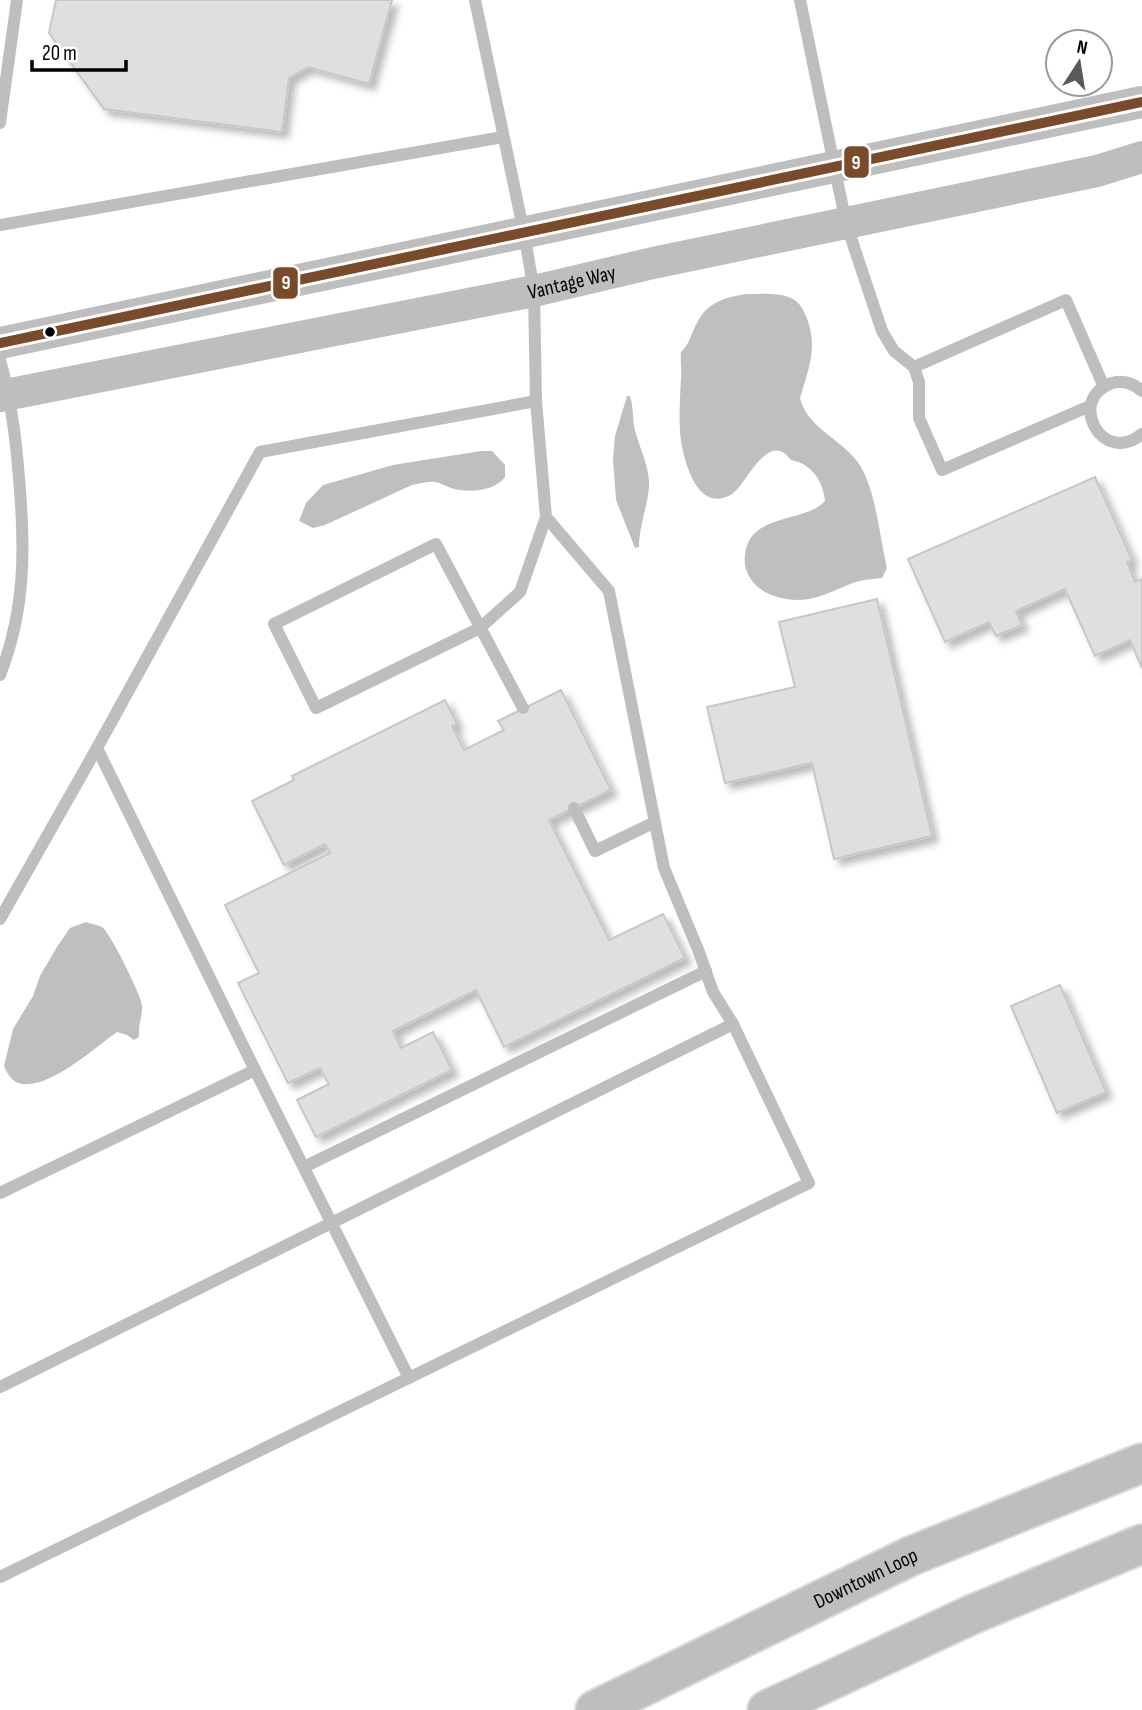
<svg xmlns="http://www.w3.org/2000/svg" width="1142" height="1710" viewBox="0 0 1142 1710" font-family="'Sofia Sans Condensed',sans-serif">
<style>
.water{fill:#bfbfbf}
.building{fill:#dfdfdf;stroke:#c7c7c7;stroke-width:2;filter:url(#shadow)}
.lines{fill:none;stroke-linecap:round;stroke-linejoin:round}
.motorway-casing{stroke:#dbdbdb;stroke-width:42}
.service{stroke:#bebebe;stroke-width:12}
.tertiary{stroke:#bebebe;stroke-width:32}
.motorway{stroke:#bebebe;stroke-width:38}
.bus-1-casing{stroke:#fff;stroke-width:16}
.bus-1{stroke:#7a4b2a;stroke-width:10}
.bus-dot{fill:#000;stroke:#fff;stroke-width:2.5}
.labels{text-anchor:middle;stroke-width:5;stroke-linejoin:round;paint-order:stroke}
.street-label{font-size:21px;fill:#000;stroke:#fff}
.line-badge{stroke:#fff;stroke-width:2.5}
.badge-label{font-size:19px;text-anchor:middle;font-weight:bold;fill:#fff}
</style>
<defs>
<filter id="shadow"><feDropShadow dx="6" dy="6" stdDeviation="3.5" flood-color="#0004"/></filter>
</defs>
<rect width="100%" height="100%" fill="#fff"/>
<g class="water">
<path d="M747,294C761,294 778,292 791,298C798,301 802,307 805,314C819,344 809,368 800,398C807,429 845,440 861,467C876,493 880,538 887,568L882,578C875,579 867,579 860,581C843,585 827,596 809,599C784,603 751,594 745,565C744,555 746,542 753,535C771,515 809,519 825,501C823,481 812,464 791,460C768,428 746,486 732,494C696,516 682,456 680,432C679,414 680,397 681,379C682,369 680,361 681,352C690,344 691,333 697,323C707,302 726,297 747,294Z"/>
<path d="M627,396H630C634,408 632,422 636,434C641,451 650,469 649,487C647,508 639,527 639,547L635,548L616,500L613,459L615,436Z"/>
<path d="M481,451H492L505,465V477C494,492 467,493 451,488C445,486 441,483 435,482C427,481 419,484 412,485L325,525L313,528L299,521L306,503L323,485L393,465Z"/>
<path d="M86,922C91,924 98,925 102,927C110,932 141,995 142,1005C143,1014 138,1024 139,1037L134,1040L127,1035L117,1032C94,1048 47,1092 18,1083C11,1080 7,1073 4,1066L13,1029L33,996L40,976L57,947L70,928Z"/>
</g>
<g class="building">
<path d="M56,0H392L369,84L308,67L289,78L282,132L104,109L49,33Z"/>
<path d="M1095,477L1132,560L1127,562L1135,582L1142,579V668L1130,640L1095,656L1065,589L1016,611L1022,625L996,636L989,622L945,642L908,559Z"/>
<path d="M877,599L932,836L834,859L812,763L725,783L707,707L795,687L779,622Z"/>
<path d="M561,690L611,790L549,820L609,940L663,914L685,958L504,1047L476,990L393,1031L401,1048L433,1032L452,1070L316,1137L297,1100L329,1084L320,1068L288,1083L238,983L259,973L225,905L330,853L325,844L284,865L252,801L294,780L292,776L445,700L457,724L452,726L464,750L504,730L498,721Z"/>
<path d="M1060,985L1106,1092L1057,1113L1011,1006Z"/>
</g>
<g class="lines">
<g class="motorway-casing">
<g id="motorway">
<path id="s2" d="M595,1710L911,1556L1142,1463"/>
<path d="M767,1710L971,1615L1142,1544"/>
</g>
</g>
<g class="service">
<path d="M800,0L846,223L882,331L894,351L914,367L919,382V418L942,470L1090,406"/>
<path d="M0,123L17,0"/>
<path d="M0,225L503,137"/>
<path d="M0,360C11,399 16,438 19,478C25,547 26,609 0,675"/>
<path d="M914,367L1066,300L1104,387"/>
<path d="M1142,391C1133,383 1123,380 1112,383C1066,399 1102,467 1142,434"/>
<path d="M523,708L436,544L274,624L316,708L480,628L520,592L546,517"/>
<path d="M574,808L595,851L655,822"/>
<path d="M0,919L97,748"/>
<path d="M255,1070L409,1378"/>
<path d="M304,1167L706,971"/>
<path d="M0,1193L255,1070L97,748L260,452L536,401"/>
<path d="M0,1387L733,1024"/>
<path d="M0,1577L809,1183L733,1024L713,992L699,952L664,868L609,591L546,517L536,401L534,291L524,233L475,0"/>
</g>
<g class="tertiary">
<path d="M0,343L1142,102"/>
<path id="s1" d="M0,396L534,291L653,263L1097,171L1142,157"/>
</g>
<use href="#motorway" class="motorway"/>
<g class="bus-1-casing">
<path id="bus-1" d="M0,343L1142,102"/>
</g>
<use href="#bus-1" class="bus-1"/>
</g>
<circle class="bus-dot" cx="50" cy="332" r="6"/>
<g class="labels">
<g class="street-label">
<text dy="7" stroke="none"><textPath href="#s1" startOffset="583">Vantage Way</textPath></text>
<text dy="7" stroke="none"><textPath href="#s2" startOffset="301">Downtown Loop</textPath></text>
</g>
</g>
<g class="line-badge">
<rect x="843" y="145" width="27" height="34" rx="7" fill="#7a4b2a"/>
<rect x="272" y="266" width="27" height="34" rx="7" fill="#7a4b2a"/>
</g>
<g class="badge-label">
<text x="856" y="169">9</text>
<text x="286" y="289">9</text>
</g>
<g transform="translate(1079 63) rotate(12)"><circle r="33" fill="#ffffff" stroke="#999999" stroke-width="2"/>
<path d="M0-5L12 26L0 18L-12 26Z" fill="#595959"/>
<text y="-10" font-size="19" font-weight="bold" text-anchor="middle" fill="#000000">N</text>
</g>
<path d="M32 60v10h94v-10" fill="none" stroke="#000000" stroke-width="3.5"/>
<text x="42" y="60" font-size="21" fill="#000000" stroke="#ffffff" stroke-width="5" paint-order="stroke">20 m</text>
</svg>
